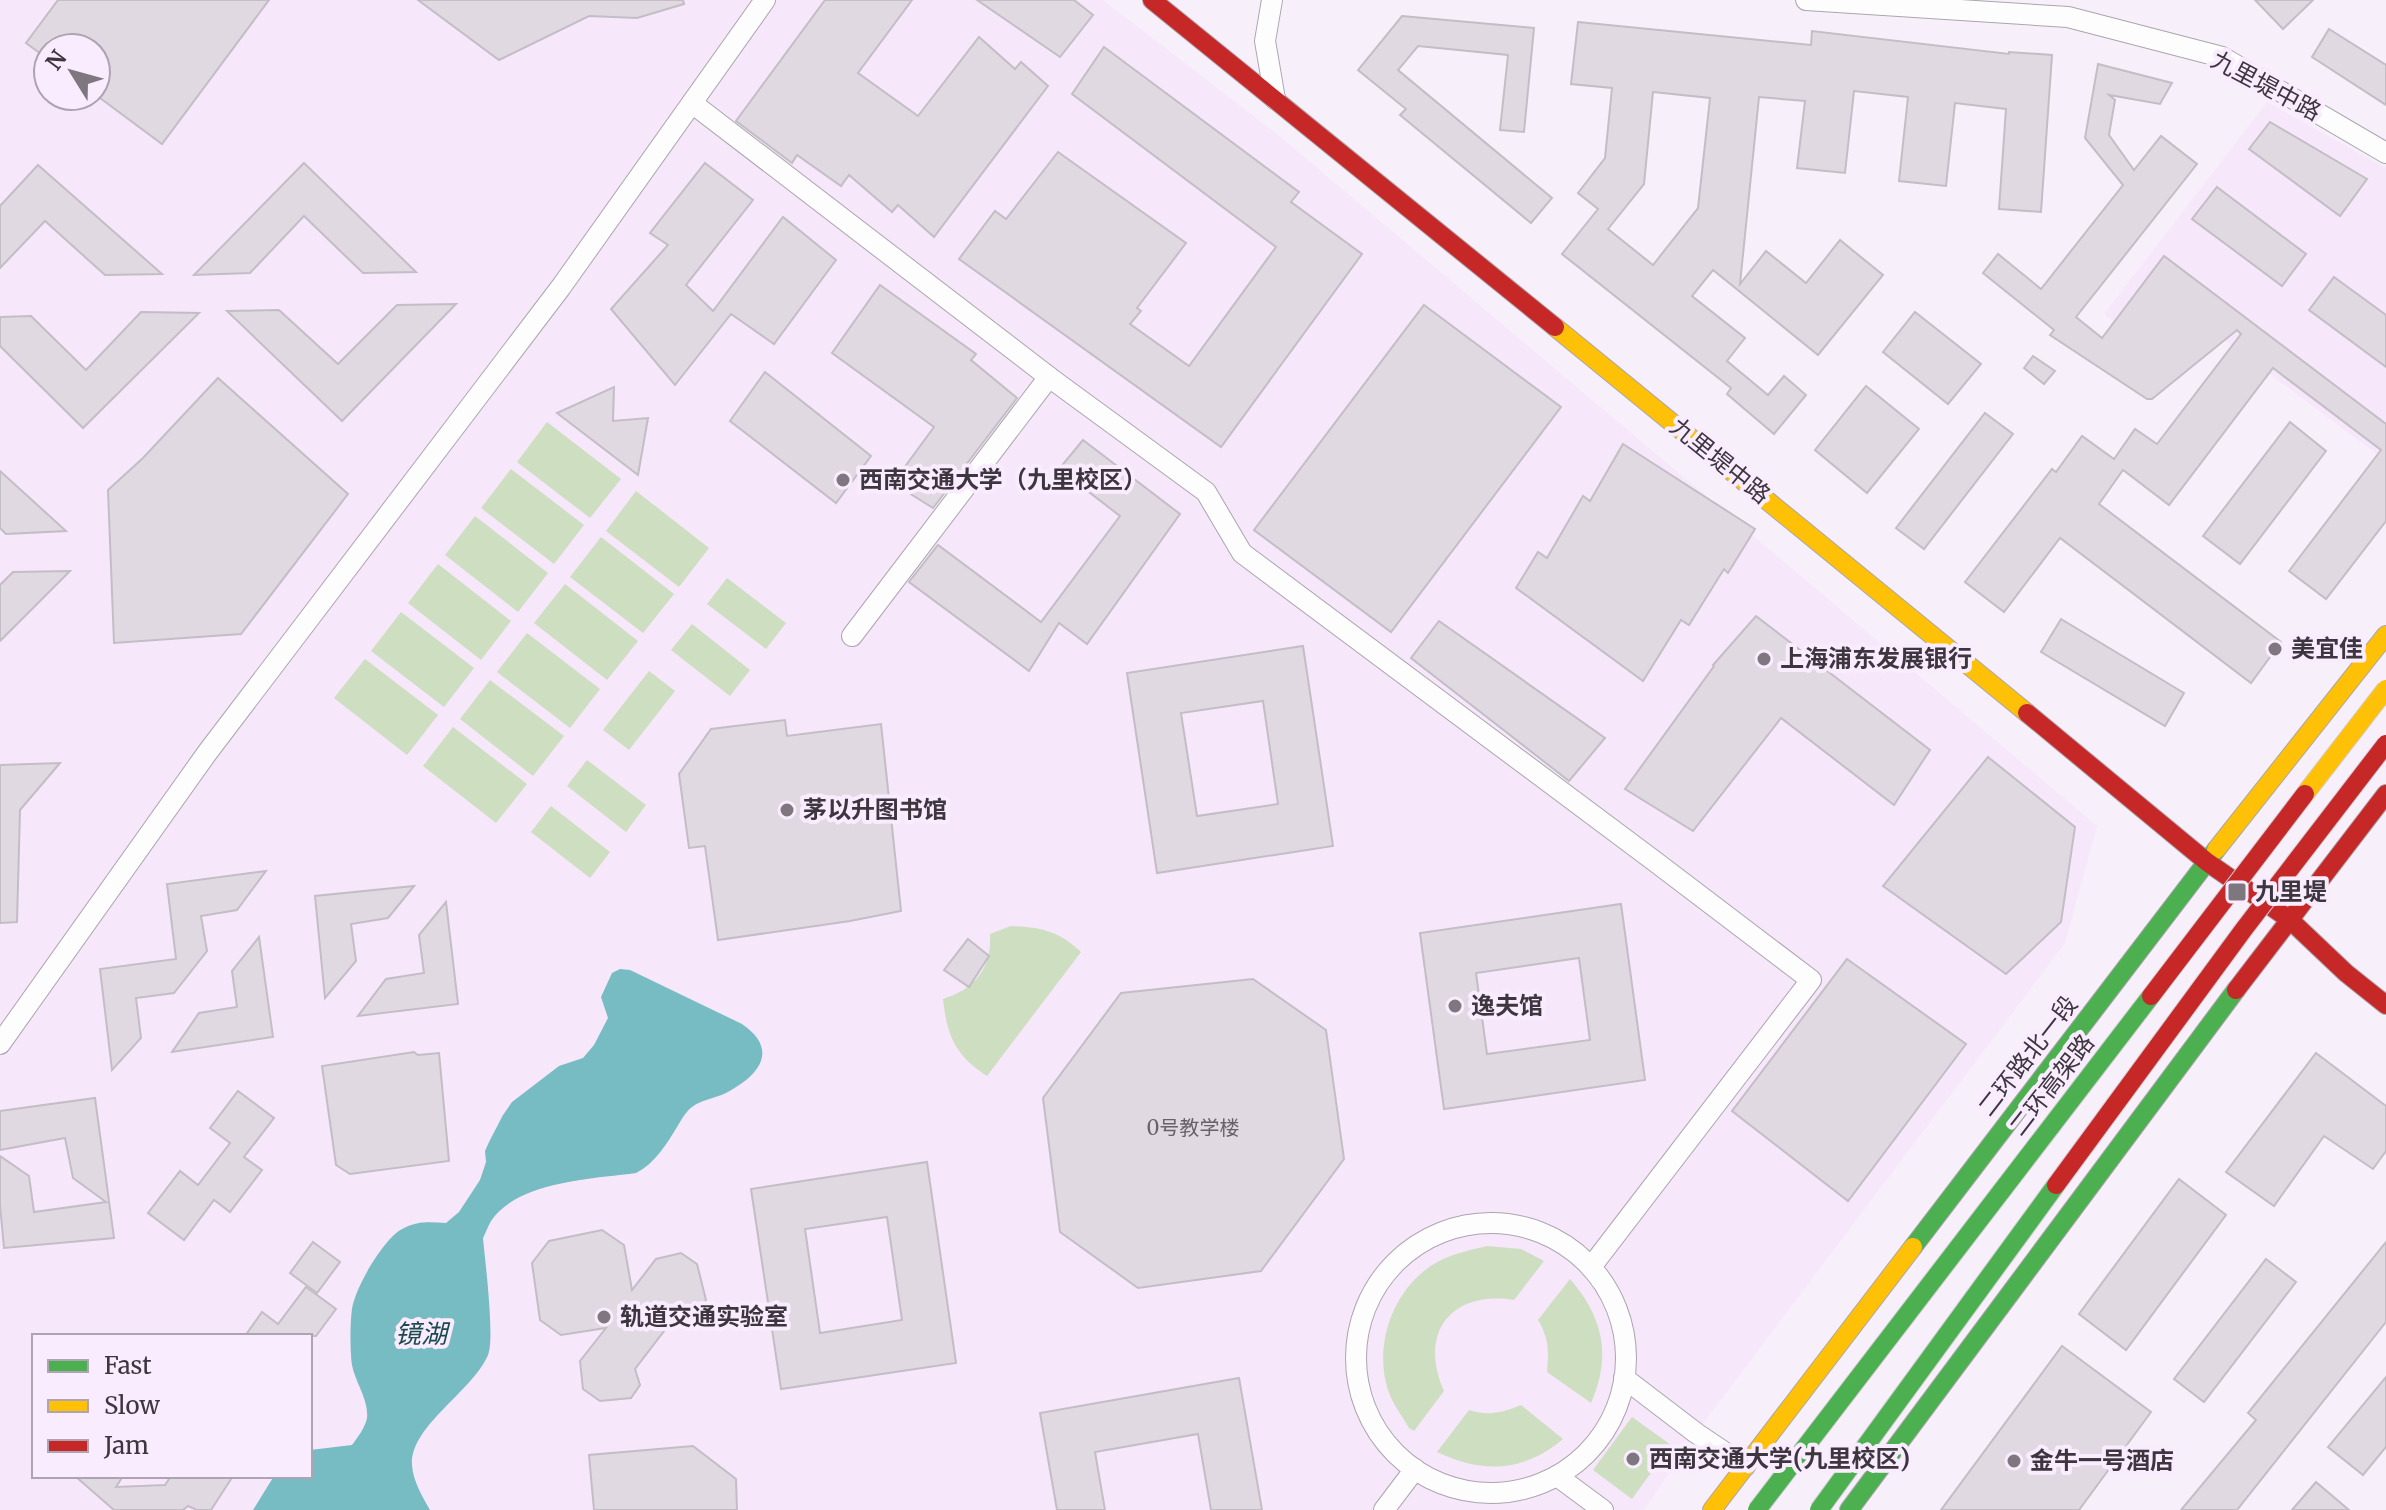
<svg xmlns="http://www.w3.org/2000/svg" width="2386" height="1510" viewBox="0 0 2386 1510" font-family="Merriweather,'Noto Sans SC',serif">
<style>
.built{fill:#f6e7fb;fill-rule:evenodd}
.grass{fill:#cedec0}
.water{fill:#76bcc2}
.building{fill:#e0d9e2;stroke:#c3bdc5;stroke-width:2;fill-rule:evenodd}
.lines{fill:none;stroke-linecap:round;stroke-linejoin:round}
.street-casing{stroke:#aba5ad;stroke-width:22}
.fast-casing{stroke:#aba5ad;stroke-width:20}
.slow-casing{stroke:#aba5ad;stroke-width:20}
.jam-casing{stroke:#aba5ad;stroke-width:20}
.street{stroke:#fefdfe;stroke-width:20}
.fast{stroke:#4caf50;stroke-width:18}
.slow{stroke:#ffc107;stroke-width:18}
.jam{stroke:#c62828;stroke-width:18}
.fast-bridge-casing{stroke:#d1cdd3;stroke-width:20;stroke-linecap:butt}
.slow-bridge-casing{stroke:#d1cdd3;stroke-width:20;stroke-linecap:butt}
.jam-bridge-casing{stroke:#d1cdd3;stroke-width:20;stroke-linecap:butt}
.fast-bridge{stroke:#4caf50;stroke-width:18}
.slow-bridge{stroke:#ffc107;stroke-width:18}
.jam-bridge{stroke:#c62828;stroke-width:18}
.poi-dot{fill:#7e7780;stroke:#f9ecfe;stroke-width:3}
.labels{text-anchor:middle;stroke-width:8;stroke-linejoin:round;paint-order:stroke}
.number-label{font-size:20px;fill:#68616a}
.street-label{font-size:24px;fill:#3d363f;stroke:#f9ecfe}
.poi-label{font-size:24px;font-weight:bold;fill:#3d363f;stroke:#f9ecfe;text-anchor:start}
.water-label{font-size:26px;font-style:italic;fill:#1d4b4d;stroke:#f9ecfe}
</style>
<rect width="100%" height="100%" fill="#f7f0fa"/>
<g class="built">
<path d="M0,0H1103L1277,134L2097,826L2065,943L1696,1433L1644,1510H0ZM48,48H96V96H48ZM34,1336H310V1476H34Z"/>
<path d="M2267,102L2386,168V461L2211,330L2169,363L2104,314Z"/>
</g>
<g class="grass">
<path d="M547,422L621,479L590,518L517,462Z"/>
<path d="M511,469L584,525L554,564L481,508Z"/>
<path d="M636,491L709,548L679,587L606,531Z"/>
<path d="M475,516L548,573L518,612L445,555Z"/>
<path d="M601,537L674,594L643,633L570,577Z"/>
<path d="M438,564L511,621L481,660L408,603Z"/>
<path d="M727,578L786,623L766,649L707,604Z"/>
<path d="M565,584L638,641L607,680L534,623Z"/>
<path d="M401,612L474,668L444,707L371,651Z"/>
<path d="M692,624L750,670L730,696L671,650Z"/>
<path d="M527,633L600,689L570,728L497,672Z"/>
<path d="M365,659L438,715L407,755L334,698Z"/>
<path d="M649,671L675,691L629,750L603,730Z"/>
<path d="M490,680L564,736L533,776L460,719Z"/>
<path d="M453,727L527,784L496,823L423,766Z"/>
<path d="M587,760L646,805L626,832L567,786Z"/>
<path d="M551,806L610,852L590,878L531,832Z"/>
<path d="M1011,926C1041,927 1059,931 1081,952L987,1076C955,1055 947,1036 943,999C975,989 992,968 990,934Z"/>
<path d="M1487,1246L1521,1249L1544,1261L1514,1300C1451,1290 1418,1333 1444,1391L1414,1431L1409,1428C1403,1417 1394,1406 1390,1395C1373,1353 1389,1299 1424,1271C1442,1256 1465,1251 1487,1246Z"/>
<path d="M1570,1279C1603,1317 1612,1356 1591,1403L1547,1372C1549,1352 1549,1338 1538,1320Z"/>
<path d="M1521,1405L1563,1439C1524,1472 1483,1474 1437,1452L1469,1410C1488,1416 1502,1413 1521,1405Z"/>
<path d="M1632,1417L1671,1445L1632,1499L1593,1470Z"/>
</g>
<path class="water" d="M620,969L630,970L742,1024C780,1050 759,1076 726,1093C716,1098 701,1100 692,1107C685,1112 681,1121 677,1127C666,1145 655,1163 636,1173C593,1179 518,1181 491,1221C488,1226 486,1232 483,1238C485,1260 495,1339 488,1355C472,1392 410,1426 412,1465C413,1481 422,1496 430,1510H253L274,1476H310V1450L352,1445C358,1437 365,1428 367,1418C369,1400 355,1382 352,1365C350,1351 350,1323 352,1309C355,1288 384,1237 404,1228C417,1221 431,1222 446,1223L459,1212L480,1180L486,1162L485,1151L489,1142L503,1115L512,1102L559,1066L583,1058L594,1045L608,1018L601,997L612,973Z"/>
<g class="building">
<path d="M58,0H269L162,144L96,95V48H48V59L26,43Z"/>
<path d="M418,0H683L684,4L637,18L589,16L499,60Z"/>
<path d="M825,0H912L858,73L918,116L979,37L1015,69L1021,62L1048,86L934,237L898,205L892,212L849,175L841,186L797,155L792,163L736,121Z"/>
<path d="M977,0H1074L1093,15L1060,57Z"/>
<path d="M2255,0H2313L2283,29Z"/>
<path d="M1402,16L1534,28L1524,132L1500,130L1508,55L1418,46L1398,70L1552,198L1531,223L1400,115L1406,109L1358,70Z"/>
<path d="M1578,22L1811,45L1812,31L2009,54V52L2052,55L2041,212L1999,209L2006,109L1955,103L1946,186L1899,181L1908,97L1854,91L1845,173L1797,168L1805,101L1759,97L1740,284L1766,251L1806,283L1840,240L1883,275L1818,355L1713,270L1692,296L1745,338L1727,361L1768,395L1784,376L1806,395L1774,434L1727,394L1731,388L1562,254L1598,209L1578,193L1605,158L1612,88L1571,84ZM1653,92L1710,98L1698,208L1653,265L1608,229L1644,184Z"/>
<path d="M2329,29L2386,65V105L2312,57Z"/>
<path d="M1104,47L1299,192L1291,202L1362,254L1221,447L959,259L995,211L1006,219L1058,152L1186,243L1137,308L1141,311L1130,324L1189,366L1276,247L1072,94Z"/>
<path d="M2098,64L2172,83L2160,104L2109,95L2115,100L2109,135L2134,170L2161,136L2197,164L2076,317L2102,338L2164,256L2386,424V521L2326,599L2289,571L2381,450L2273,368L2169,505L2123,470L2099,504L2281,642L2251,683L2060,538L2004,612L1965,582L2052,469L2056,472L2082,436L2114,459L2135,429L2157,444L2241,334L2237,330L2152,399H2147L2050,335L2054,330L1983,273L1998,254L2041,289L2123,185L2085,138Z"/>
<path d="M2270,122L2367,179L2340,216L2249,149Z"/>
<path d="M304,163L416,272L363,273L304,216L250,273L194,275Z"/>
<path d="M705,163L753,200L686,285L713,311L783,217L836,260L774,344L731,314L675,385L611,309L668,245L650,233Z"/>
<path d="M38,165L162,274L105,275L45,221L0,268V206Z"/>
<path d="M2217,187L2306,254L2282,286L2192,219Z"/>
<path d="M2334,277L2386,315V367L2309,310Z"/>
<path d="M880,285L976,354L971,360L1017,398L933,508L893,483L934,427L832,353Z"/>
<path d="M456,304L342,421L227,311L279,310L338,364L397,305Z"/>
<path d="M1424,305L1561,407L1391,632L1254,530Z"/>
<path d="M141,312L199,313L83,428L0,346V317L31,316L86,370Z"/>
<path d="M1915,312L1981,364L1948,404L1883,352Z"/>
<path d="M2033,356L2055,371L2044,384L2024,368Z"/>
<path d="M765,372L871,456L836,503L730,421Z"/>
<path d="M218,378L348,494L241,634L114,643L108,490L143,458Z"/>
<path d="M1866,386L1919,429L1867,493L1815,450Z"/>
<path d="M614,387L613,421L648,418L638,475L557,413Z"/>
<path d="M1985,413L2013,434L1924,549L1896,528Z"/>
<path d="M2290,422L2326,451L2240,564L2203,536Z"/>
<path d="M1083,440L1180,514L1087,644L1059,623L1029,671L909,582L938,545L1041,622L1120,516L1059,469Z"/>
<path d="M1623,444L1755,529L1728,573L1724,569L1689,625L1681,620L1643,681L1516,588L1538,552L1547,558L1583,496L1590,501Z"/>
<path d="M0,471L66,531L6,534L0,528Z"/>
<path d="M70,571L0,641V585L13,572Z"/>
<path d="M1756,616L1930,750L1894,805L1781,718L1693,831L1625,789L1714,666L1713,665Z"/>
<path d="M2061,619L2184,693L2165,726L2041,652Z"/>
<path d="M1439,621L1605,738L1569,781L1411,658Z"/>
<path d="M1303,646L1333,846L1157,873L1127,673ZM1263,701L1278,804L1197,816L1181,713Z"/>
<path d="M785,720L787,736L881,724L901,911L850,921L718,940L705,846L689,848L679,774L711,729Z"/>
<path d="M1988,757L2075,827L2061,922L2006,974L1883,886Z"/>
<path d="M60,763L20,810L17,922L0,923V765Z"/>
<path d="M266,871L237,910L201,916L207,951L174,993L136,998L141,1038L112,1070L100,969L176,959L167,884Z"/>
<path d="M414,886L388,918L351,924L356,961L325,998L315,896Z"/>
<path d="M446,902L458,1004L358,1016L386,979L424,973L419,935Z"/>
<path d="M1621,904L1645,1080L1444,1109L1420,933ZM1579,958L1590,1040L1487,1054L1476,973Z"/>
<path d="M259,937L273,1037L172,1052L199,1013L237,1007L232,971Z"/>
<path d="M968,939L989,956L969,987L944,970Z"/>
<path d="M1847,959L1966,1044L1848,1201L1732,1111Z"/>
<path d="M1253,979L1326,1030L1344,1159L1261,1271L1138,1288L1060,1232L1043,1098L1121,993Z"/>
<path d="M414,1052L418,1055L439,1053L449,1161L350,1174L336,1165L322,1066Z"/>
<path d="M2316,1053L2386,1106V1151L2373,1169L2324,1136L2274,1206L2226,1172Z"/>
<path d="M238,1091L274,1118L244,1157L262,1170L230,1212L214,1200L184,1240L148,1213L180,1171L198,1185L230,1143L210,1128Z"/>
<path d="M95,1098L114,1238L4,1248L0,1205V1156L29,1176L34,1212L106,1202L73,1178L65,1138L0,1150V1111Z"/>
<path d="M927,1162L956,1363L781,1389L751,1189ZM887,1217L902,1320L820,1333L805,1229Z"/>
<path d="M2179,1179L2226,1215L2126,1350L2079,1314Z"/>
<path d="M602,1230L624,1245L632,1290L656,1259L681,1253L697,1264L706,1300L696,1313H678L635,1369L640,1385L631,1398L600,1401L583,1389L580,1361L606,1328L561,1335L540,1320L532,1263L549,1241Z"/>
<path d="M313,1242L340,1262L317,1293L290,1273Z"/>
<path d="M2386,1242V1322L2237,1510H2181L2256,1420L2248,1413Z"/>
<path d="M2266,1259L2296,1282L2204,1402L2174,1379Z"/>
<path d="M306,1287L336,1309L316,1336H245L262,1312L278,1324Z"/>
<path d="M2062,1346L2151,1412L2079,1510H1941Z"/>
<path d="M2386,1377V1447L2363,1475L2328,1447Z"/>
<path d="M1239,1378L1262,1510H1211L1198,1434L1095,1452L1105,1510H1057L1040,1413Z"/>
<path d="M693,1446L736,1479L737,1510H594L589,1455Z"/>
<path d="M75,1476H123L116,1487L165,1485L171,1476H233L211,1510H197L188,1506L183,1510H114Z"/>
<path d="M2316,1482L2349,1510H2292Z"/>
</g>
<g class="lines">
<g class="street-casing">
<g id="street">
<path d="M1272,0L1265,41L1275,99"/>
<path d="M1806,0L2068,17L2222,57L2386,153"/>
<path d="M692,103L1049,377L1206,492L1242,553L1653,860L1811,980L1591,1267"/>
<path d="M852,636L1049,377"/>
<path d="M0,1044L207,753L561,287L765,0"/>
<circle cx="1491" cy="1358" r="135"/>
<path d="M1624,1378L1696,1433L1745,1466"/>
<path d="M1557,1476L1603,1510"/>
<path d="M1384,1510L1415,1469"/>
</g>
</g>
<g class="fast-casing">
<g id="fast">
<path d="M1913,1247L2216,850"/>
<path d="M1849,1510L2236,990"/>
</g>
</g>
<g class="slow-casing">
<g id="slow">
<path d="M1555,327L2027,713"/>
<path d="M2216,850L2386,635"/>
<path d="M1712,1510L1913,1247"/>
</g>
</g>
<g class="jam-casing">
<g id="jam">
<path d="M1152,0L1555,327"/>
<path d="M2027,713L2207,862L2289,919L2346,973L2386,1005"/>
<path d="M2236,990L2386,794"/>
</g>
</g>
<use href="#street" class="street"/>
<use href="#fast" class="fast"/>
<use href="#slow" class="slow"/>
<use href="#jam" class="jam"/>
<g class="fast-bridge-casing">
<g id="fast-bridge">
<path d="M1757,1510L2151,996"/>
<path d="M1819,1510L2056,1185"/>
</g>
</g>
<g class="slow-bridge-casing">
<path id="slow-bridge" d="M2305,794L2386,689"/>
</g>
<g class="jam-bridge-casing">
<g id="jam-bridge">
<path d="M2151,996L2305,794"/>
<path d="M2056,1185L2244,929L2386,744"/>
</g>
</g>
<use href="#fast-bridge" class="fast-bridge"/>
<use href="#slow-bridge" class="slow-bridge"/>
<use href="#jam-bridge" class="jam-bridge"/>
</g>
<g class="poi-dot">
<circle cx="843" cy="480" r="8"/>
<circle cx="2275" cy="649" r="8"/>
<circle cx="1764" cy="659" r="8"/>
<circle cx="787" cy="810" r="8"/>
<rect x="2227" y="882" width="20" height="20" rx="4"/>
<circle cx="1455" cy="1006" r="8"/>
<circle cx="604" cy="1317" r="8"/>
<circle cx="1633" cy="1459" r="8"/>
<circle cx="2014" cy="1461" r="8"/>
</g>
<g class="labels">
<g class="number-label">
<text x="1193" y="1135">0号教学楼</text>
</g>
<g class="street-label">
<text transform="translate(2266 86) rotate(28)" y="8">九里堤中路</text>
<text transform="translate(1720 461) rotate(39)" y="8">九里堤中路</text>
<text transform="translate(2028 1056) rotate(-52)" y="8">二环路北一段</text>
<text transform="translate(2052 1085) rotate(-52)" y="8">二环高架路</text>
</g>
<g class="poi-label">
<text x="859" y="488">西南交通大学（九里校区）</text>
<text x="2291" y="657">美宜佳</text>
<text x="1780" y="667">上海浦东发展银行</text>
<text x="803" y="818">茅以升图书馆</text>
<text x="2255" y="900">九里堤</text>
<text x="1471" y="1014">逸夫馆</text>
<text x="620" y="1325">轨道交通实验室</text>
<text x="1649" y="1467">西南交通大学(九里校区)</text>
<text x="2030" y="1469">金牛一号酒店</text>
</g>
<g class="water-label">
<text x="421" y="1343">镜湖</text>
</g>
</g>
<rect x="32" y="1334" width="280" height="144" fill="#f9ecfe" stroke="#aea3b2" stroke-width="2"/>
<rect x="48" y="1360" width="40" height="12" fill="#4caf50" stroke="#aea3b2" stroke-width="2"/>
<text x="104" y="1374" font-size="24" fill="#3d363f">Fast</text>
<rect x="48" y="1400" width="40" height="12" fill="#ffc107" stroke="#aea3b2" stroke-width="2"/>
<text x="104" y="1414" font-size="24" fill="#3d363f">Slow</text>
<rect x="48" y="1440" width="40" height="12" fill="#c62828" stroke="#aea3b2" stroke-width="2"/>
<text x="104" y="1454" font-size="24" fill="#3d363f">Jam</text>
<g transform="translate(72 72) rotate(307)"><circle r="38" fill="#f9ecfe" stroke="#aea3b2" stroke-width="2"/>
<path d="M0-6L14 30L0 20L-14 30Z" fill="#7e7780"/>
<text y="-12" font-size="22" font-weight="bold" text-anchor="middle" fill="#3d363f">N</text>
</g>
</svg>
